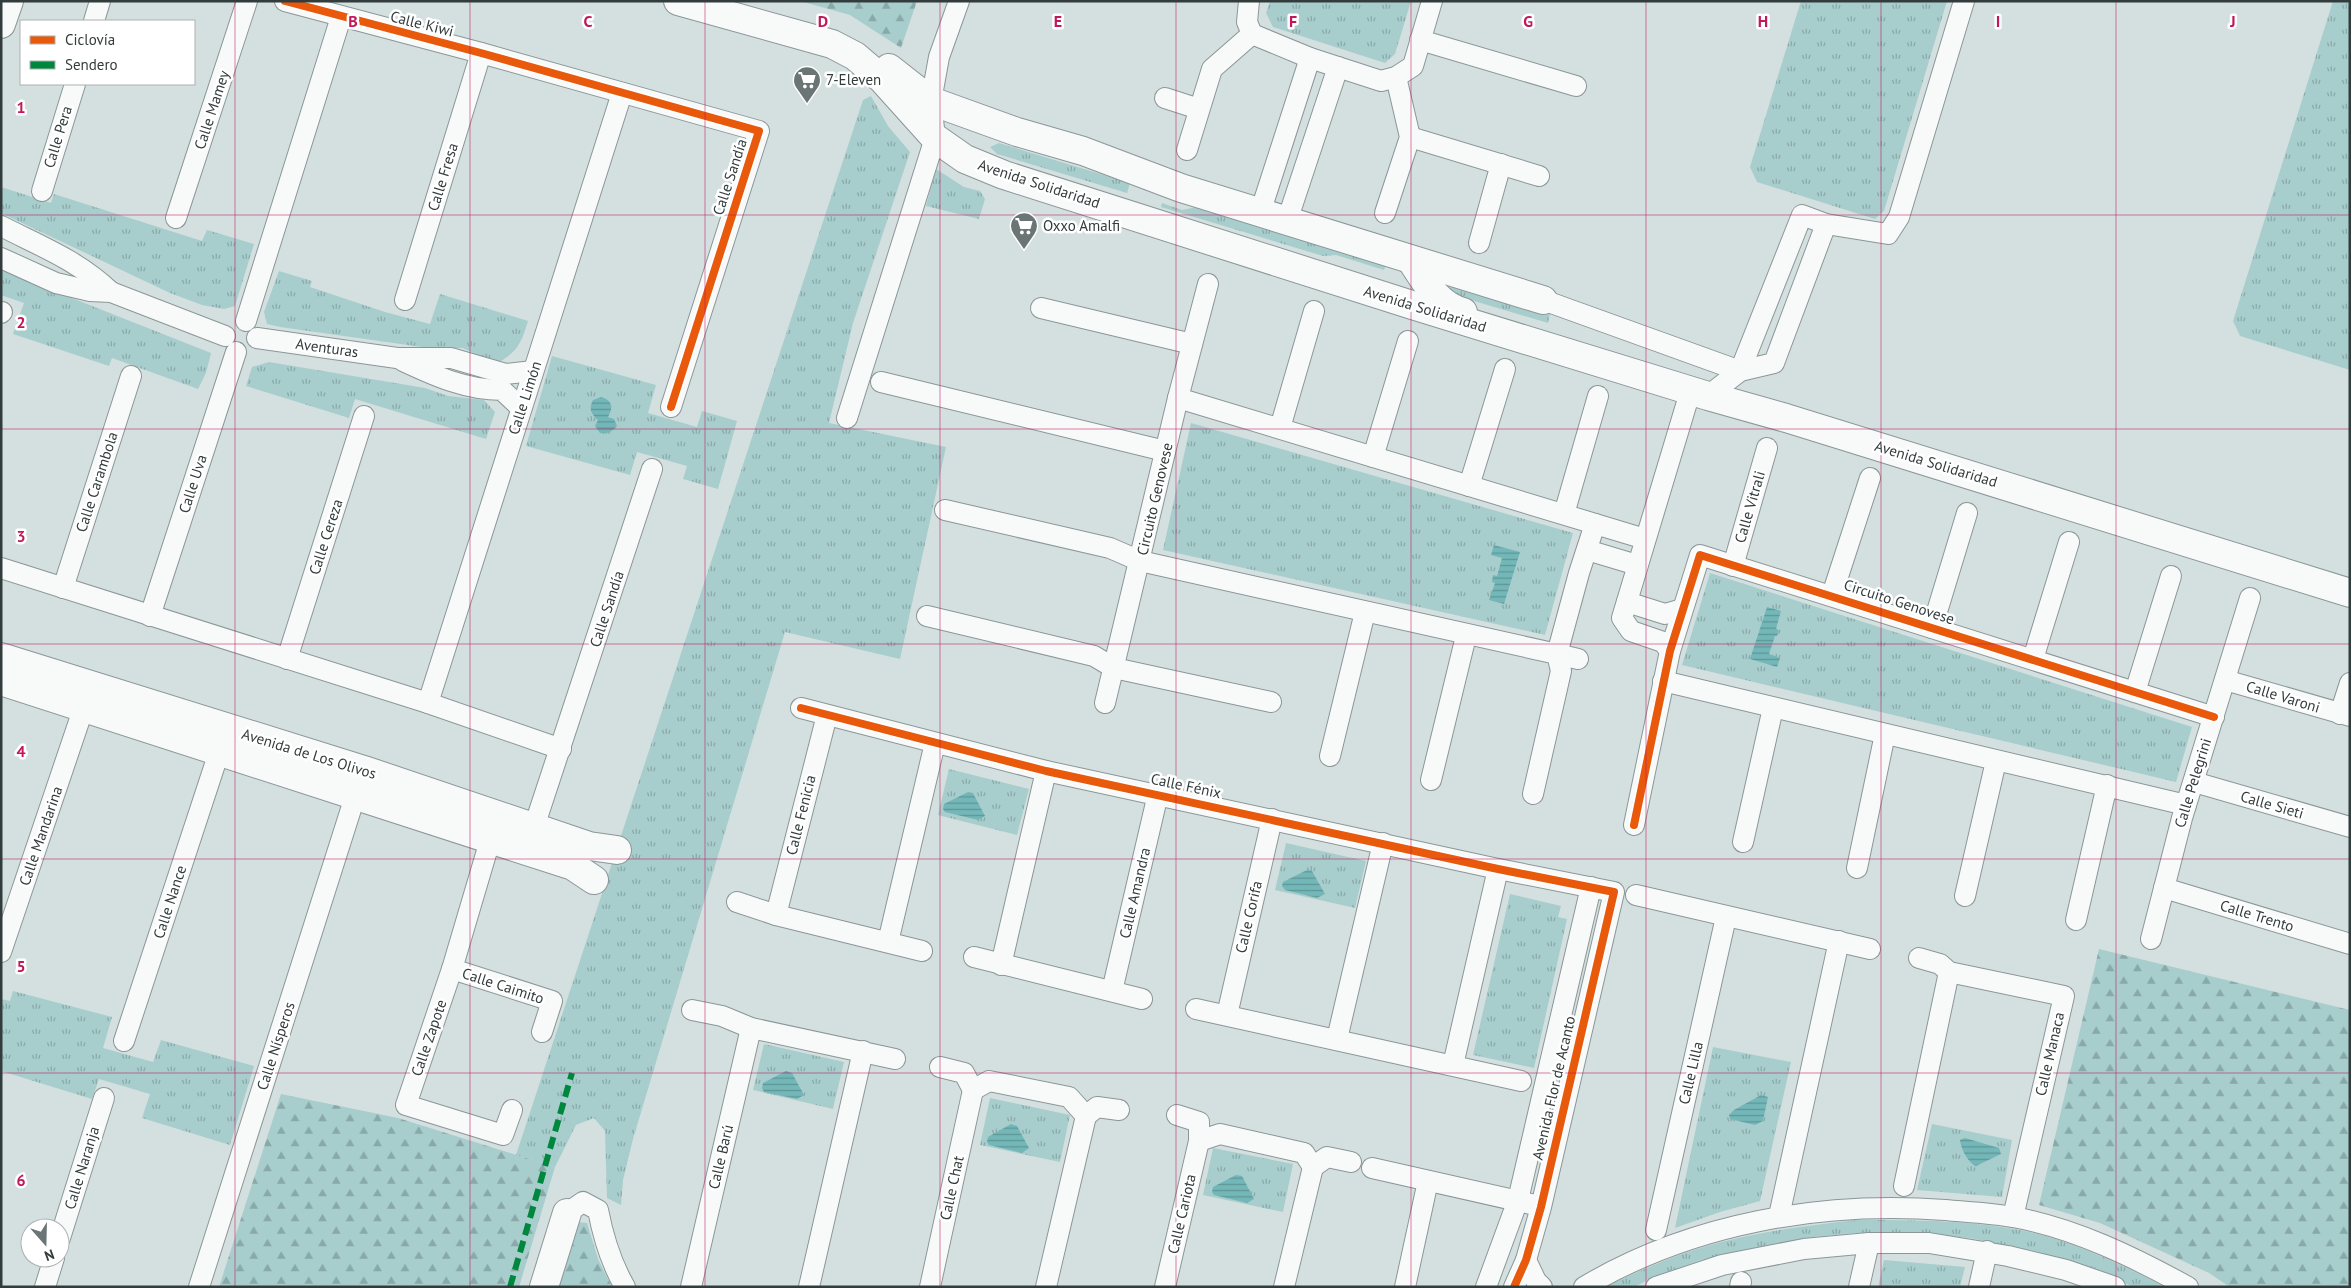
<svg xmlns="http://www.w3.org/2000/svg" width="2351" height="1288" viewBox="0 0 2351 1288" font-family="'PT Sans',sans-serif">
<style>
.grass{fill:url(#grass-tufts)}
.forest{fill:url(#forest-firs)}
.water{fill:url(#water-rules)}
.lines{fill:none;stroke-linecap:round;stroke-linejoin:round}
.street-casing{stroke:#8c9696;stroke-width:22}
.secondary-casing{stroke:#8c9696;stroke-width:30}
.street{stroke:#f8fafa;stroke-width:20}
.secondary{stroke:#f8fafa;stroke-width:28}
.quiet{stroke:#00873e;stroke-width:6;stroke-dasharray:12 6;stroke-linecap:butt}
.cycleway-casing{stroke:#fff;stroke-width:11}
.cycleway{stroke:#e8590c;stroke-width:8}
.grid{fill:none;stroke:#c2185b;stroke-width:1;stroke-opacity:0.55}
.labels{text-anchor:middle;stroke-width:5;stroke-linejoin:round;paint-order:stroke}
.street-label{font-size:15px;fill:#333c3c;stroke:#fff}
.poi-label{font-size:15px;fill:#333c3c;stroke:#fff;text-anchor:start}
.grid-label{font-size:16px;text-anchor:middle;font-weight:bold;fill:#c2185b;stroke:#fff;stroke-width:5;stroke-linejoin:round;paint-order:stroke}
</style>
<defs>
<pattern id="grass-tufts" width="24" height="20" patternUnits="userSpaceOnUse" patternTransform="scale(1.25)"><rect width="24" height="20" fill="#a8cdcd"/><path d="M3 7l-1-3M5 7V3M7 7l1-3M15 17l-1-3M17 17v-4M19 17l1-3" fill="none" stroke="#89a8a8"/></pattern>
<pattern id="forest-firs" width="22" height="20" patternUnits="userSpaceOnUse" patternTransform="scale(1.25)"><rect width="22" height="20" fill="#a8cdcd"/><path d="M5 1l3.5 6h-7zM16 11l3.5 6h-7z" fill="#89a8a8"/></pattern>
<pattern id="water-rules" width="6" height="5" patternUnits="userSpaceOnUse" patternTransform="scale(1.25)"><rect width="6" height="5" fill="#73b7b8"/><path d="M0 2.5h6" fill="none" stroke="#5f9697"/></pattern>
</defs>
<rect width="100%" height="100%" fill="#d3e0df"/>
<g class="grass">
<path d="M1270,1H1411L1395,54L1385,63L1273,27L1266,13Z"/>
<path d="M1801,1H1947L1884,211L1875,219L1757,182L1750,167Z"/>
<path d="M2333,1H2350V370L2240,336L2233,321Z"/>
<path d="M871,96L888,126L910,152L853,323L829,423L946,447L900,659L785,632L633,1139L623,1180L621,1205L607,1198L605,1131L594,1118L576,1125L555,1167L516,1155L863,100Z"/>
<path d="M999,143L1130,183L1127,193L997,154L990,147Z"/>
<path d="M936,169L964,187L980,191L985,199L979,219L926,206Z"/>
<path d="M1,187L51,203L54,194L202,241L207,230L254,244L235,306L224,309L202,305L170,293L1,213Z"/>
<path d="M1162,203L1182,210L1197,207L1386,264L1384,270L1336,255L1323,256L1161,207Z"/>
<path d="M1,270L211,353L206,373L198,389L112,358L109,366L13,334L24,303L1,295Z"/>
<path d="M279,271L312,281L310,287L385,312L430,324L440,294L528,321C521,344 517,353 495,364L463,348H429L280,327L267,324L264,312Z"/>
<path d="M1454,284L1550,314L1548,323L1454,295L1448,290Z"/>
<path d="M552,356L656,385L648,413L697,427L702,411L737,421L718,489L683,479L687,466L637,452L630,475L526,446Z"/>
<path d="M269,362L425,388L448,396L484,400L495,412L486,439L355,399L349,418L246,386L252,367Z"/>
<path d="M1191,423L1573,533L1545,635L1163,550Z"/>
<path d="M1710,573L2192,727L2176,782L1682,665Z"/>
<path d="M949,769L1029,789L1017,835L938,815Z"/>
<path d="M1286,843L1366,861L1355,908L1275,890Z"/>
<path d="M1510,894L1561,906L1558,917L1567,919L1534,1068L1473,1055Z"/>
<path d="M13,991L112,1017L103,1048L153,1062L161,1040L254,1066L230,1145L142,1118L150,1094L99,1079L92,1099L1,1071V999L10,1001Z"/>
<path d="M764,1044L844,1062L833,1109L753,1090Z"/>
<path d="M1713,1047L1791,1062L1760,1201L1720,1212L1675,1228Z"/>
<path d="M990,1098L1070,1115L1060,1162L980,1145Z"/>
<path d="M1932,1124L2012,1140L2002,1197L1917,1190Z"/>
<path d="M1213,1148L1293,1164L1283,1212L1203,1195Z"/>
<path d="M1856,1220C1915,1220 1977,1220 2034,1233C2074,1242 2127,1267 2164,1287H2134L2084,1266L2030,1250L1969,1238L1910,1232L1855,1233L1813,1237L1701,1260L1656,1276L1634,1287H1604C1635,1273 1665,1259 1697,1249C1748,1233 1803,1226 1856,1220Z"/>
<path d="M1884,1260L1965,1267L1960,1287H1878Z"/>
</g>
<g class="forest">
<path d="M800,1H917L901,48L850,15Z"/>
<path d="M2099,949L2350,1010V1287H2230L2209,1273L2100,1223L2039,1205Z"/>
<path d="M281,1094L398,1118L555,1167L519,1287H219Z"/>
<path d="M578,1222L587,1223L598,1259L612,1287H558Z"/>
</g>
<g class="water">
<path d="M601,397C612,400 614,407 608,417L614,419L617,426C612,432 607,434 600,433L595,426L598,420C590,413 589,408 593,400Z"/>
<path d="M1494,545L1520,552L1504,604L1489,600L1495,583L1492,582L1493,575L1497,576L1502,558L1491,555Z"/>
<path d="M1767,607L1781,611L1776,629L1779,630L1777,636H1775L1769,654L1780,658L1777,667L1750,659Z"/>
<path d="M968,792L973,793L985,816L978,820L945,812L943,809L944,804Z"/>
<path d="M1307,870L1312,871L1325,894L1317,898L1285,890L1282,886L1283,882Z"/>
<path d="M786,1071L792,1073L804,1095L797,1099L764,1092L762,1088L763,1083Z"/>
<path d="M1761,1095L1768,1097L1763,1121L1755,1125L1730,1119L1729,1115L1734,1110Z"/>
<path d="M1011,1124L1017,1126L1029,1148L1022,1153L989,1145L987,1142L988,1137Z"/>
<path d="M1965,1138L1999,1148L2001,1154L1976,1166C1968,1163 1961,1149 1960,1140Z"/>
<path d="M1236,1175L1242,1176L1254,1199L1247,1203L1214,1195L1212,1192L1213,1187Z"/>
</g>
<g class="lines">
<g class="street-casing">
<g id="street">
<path d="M285,1L481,53L759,131L671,407"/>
<path d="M1249,1L1247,22L1252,34L1310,58L1381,81L1396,77L1413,66L1432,1"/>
<path d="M94,21L100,1"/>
<path d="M1420,40L1576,86"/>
<path d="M1165,98L1199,109"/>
<path d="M1410,137L1539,176"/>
<path d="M1187,150L1212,69L1252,34"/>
<path d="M42,191L75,84"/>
<path d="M1260,213L1310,58"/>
<path d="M1385,213L1410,137L1396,77"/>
<path d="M176,218L247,1"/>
<path d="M1287,221L1338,67"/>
<path d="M1,226C42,247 77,260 111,292"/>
<path d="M1479,243L1501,164"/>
<path d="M1,258L56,283L90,291L111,292L225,336"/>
<path d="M405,300L481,53"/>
<path d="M1543,300L1740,371L1774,363L1826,224"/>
<path d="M1041,308L1192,344"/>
<path d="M1,313L2,312"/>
<path d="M246,321L341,17"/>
<path d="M257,338L397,358H451L506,374L533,371"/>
<path d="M403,361C435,376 466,390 502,390L521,408"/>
<path d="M881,382L1165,451"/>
<path d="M1708,396L1740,371L1802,215L1826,224L1888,234L1899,217L1964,1"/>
<path d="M1178,398L1645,539"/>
<path d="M847,418L935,138L931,101L939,57L959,1"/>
<path d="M1280,428L1314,311"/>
<path d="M1373,457L1408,341"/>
<path d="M1469,486L1505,369"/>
<path d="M945,510L1110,548L1140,561L1557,654L1579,573L1595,524"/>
<path d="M1564,514L1598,396"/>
<path d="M1587,550L1637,565"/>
<path d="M1733,566L1767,448"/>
<path d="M1,568L428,703L561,749"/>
<path d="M63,588L131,376"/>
<path d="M1832,595L1870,478"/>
<path d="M1627,602L1665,614L1682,609"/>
<path d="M150,616L236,352"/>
<path d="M927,616L1094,656L1114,668L1271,702"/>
<path d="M1932,628L1967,513"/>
<path d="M1670,651L1663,642L1631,631L1622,618L1691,389"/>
<path d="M287,659L364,416"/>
<path d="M2033,659L2069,542"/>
<path d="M2225,680L2350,716"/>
<path d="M1663,681L2186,805"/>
<path d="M2135,692L2171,576"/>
<path d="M428,703L622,93"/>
<path d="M1105,703L1178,398L1208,284"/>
<path d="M801,708L1046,771L1498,869L1614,892L1541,1207L1526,1260L1514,1287"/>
<path d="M2340,714L2350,683"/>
<path d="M1330,756L1365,612"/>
<path d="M1431,780L1466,636"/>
<path d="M2194,782L2350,827"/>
<path d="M1533,794L1561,671L1557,654L1578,659"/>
<path d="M1634,825L1670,651L1700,555L2214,717"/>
<path d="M494,827L452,969L406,1105L503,1135L512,1110"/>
<path d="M534,827L652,469"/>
<path d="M1743,842L1773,708"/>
<path d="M1857,868L1885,734"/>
<path d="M2164,888L2350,944"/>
<path d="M1636,895L1870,949"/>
<path d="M1965,896L1996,761"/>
<path d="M737,902L776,915L922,951"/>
<path d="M776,915L827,715"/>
<path d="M2076,920L2107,785"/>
<path d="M2151,939L2182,818L2250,598"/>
<path d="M888,942L935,743"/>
<path d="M1,952L88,695"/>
<path d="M974,957L1142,999"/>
<path d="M1919,958L1940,964L1949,972L2064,996L2013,1217"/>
<path d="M1001,965L1046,771"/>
<path d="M452,969L552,1001L542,1032"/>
<path d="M1112,991L1158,794"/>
<path d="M1196,1009L1521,1081"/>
<path d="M692,1010L722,1016L751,1028L895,1059"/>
<path d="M1227,1015L1272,819"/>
<path d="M1337,1039L1383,843"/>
<path d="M124,1041L223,740"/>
<path d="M1453,1065L1498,869"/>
<path d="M940,1067L964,1073L973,1090L989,1081L1069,1097L1086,1116L1097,1107L1119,1110"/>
<path d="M1177,1115L1199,1122V1141L1220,1134L1304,1153L1313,1167L1327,1157L1351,1162"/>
<path d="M1372,1168L1531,1204"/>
<path d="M1904,1186L1949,972"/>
<path d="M567,1213L583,1202L598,1210C603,1236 611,1263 625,1287"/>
<path d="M1779,1216L1839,941"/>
<path d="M1656,1230L1726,917"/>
<path d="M60,1238L104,1098"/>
<path d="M1526,1260L1536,1281L1542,1287"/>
<path d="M45,1287L54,1258"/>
<path d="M199,1287L359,784"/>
<path d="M691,1287L751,1028"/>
<path d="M809,1287L863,1051"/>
<path d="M930,1287L973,1090"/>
<path d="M1046,1287L1086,1116"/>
<path d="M1165,1287L1199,1141"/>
<path d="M1284,1287L1313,1167"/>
<path d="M1405,1287L1428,1181"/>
<path d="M1486,1287L1518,1200L1591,887"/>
<path d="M1584,1287C1692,1223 1821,1201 1945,1210C1967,1212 1991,1213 2013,1217C2074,1228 2134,1257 2188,1287"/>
<path d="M1656,1287L1722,1265L1804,1249L1869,1243H1929L2008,1256L2066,1270L2115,1287"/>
<path d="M1740,1287L1741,1282"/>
<path d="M1859,1287L1869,1243"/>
<path d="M1979,1287L1987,1251"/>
</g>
</g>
<g class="secondary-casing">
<g id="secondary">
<path d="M678,1L832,44L855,56L882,79L935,138L965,159L1004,175L1412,305L1708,396L1786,418L2350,593"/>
<path d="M1,24L9,1"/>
<path d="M889,68L931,101L1017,132L1083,151L1181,188L1543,300"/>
<path d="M1411,260C1425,281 1437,305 1463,312"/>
<path d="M1,657L364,770L589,846L617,850"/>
<path d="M1,681L573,866L594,880"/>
<path d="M544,1287L567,1213"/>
</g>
</g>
<use href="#street" class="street"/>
<use href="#secondary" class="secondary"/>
<path class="quiet" d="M510,1287L572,1073"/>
<g class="cycleway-casing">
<g id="cycleway">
<path d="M285,1L481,53L759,131L671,407"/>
<path d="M801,708L1046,771L1498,869L1614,892L1541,1207L1526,1260L1514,1287"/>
<path d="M1634,825L1670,651L1700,555L2214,717"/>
</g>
</g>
<use href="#cycleway" class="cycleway"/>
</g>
<path class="grid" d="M235,1V1287M470,1V1287M705,1V1287M940,1V1287M1176,1V1287M1411,1V1287M1646,1V1287M1881,1V1287M2116,1V1287M1,215H2350M1,429H2350M1,644H2350M1,859H2350M1,1073H2350"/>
<defs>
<g id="supermarket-pin" transform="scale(1.4375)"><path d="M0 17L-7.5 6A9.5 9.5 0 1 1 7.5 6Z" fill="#6b7575" stroke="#fff"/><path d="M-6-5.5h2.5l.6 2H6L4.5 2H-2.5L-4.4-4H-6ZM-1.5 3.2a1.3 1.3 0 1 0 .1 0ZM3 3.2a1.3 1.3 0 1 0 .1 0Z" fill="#fff"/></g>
</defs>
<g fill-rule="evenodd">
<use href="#supermarket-pin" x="807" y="80"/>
<use href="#supermarket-pin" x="1024" y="226"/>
</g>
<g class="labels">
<g class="street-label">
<text transform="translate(422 24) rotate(14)" y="5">Calle Kiwi</text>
<text transform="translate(212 110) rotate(-72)" y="5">Calle Mamey</text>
<text transform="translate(58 137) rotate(-73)" y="5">Calle Pera</text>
<text transform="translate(443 177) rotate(-73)" y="5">Calle Fresa</text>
<text transform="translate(730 177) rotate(-72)" y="5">Calle Sandía</text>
<text transform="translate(1039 184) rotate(18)" y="5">Avenida Solidaridad</text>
<text transform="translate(1425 309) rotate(17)" y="5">Avenida Solidaridad</text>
<text transform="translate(327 348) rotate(8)" y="5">Aventuras</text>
<text transform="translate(525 398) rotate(-72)" y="5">Calle Limón</text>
<text transform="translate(1936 464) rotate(17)" y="5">Avenida Solidaridad</text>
<text transform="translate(97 482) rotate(-72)" y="5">Calle Carambola</text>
<text transform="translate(193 484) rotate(-72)" y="5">Calle Uva</text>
<text transform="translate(1155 499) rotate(-77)" y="5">Circuito Genovese</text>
<text transform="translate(1750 507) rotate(-74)" y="5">Calle Vitrali</text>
<text transform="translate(326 537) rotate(-72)" y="5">Calle Cereza</text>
<text transform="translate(1899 602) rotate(18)" y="5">Circuito Genovese</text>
<text transform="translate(607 609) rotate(-72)" y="5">Calle Sandía</text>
<text transform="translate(2283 697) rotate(17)" y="5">Calle Varoni</text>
<text transform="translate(309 754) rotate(17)" y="5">Avenida de Los Olivos</text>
<text transform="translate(2193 783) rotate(-73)" y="5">Calle Pelegrini</text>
<text transform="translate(1186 786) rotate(12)" y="5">Calle Fénix</text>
<text transform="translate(2272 805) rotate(16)" y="5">Calle Sieti</text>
<text transform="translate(801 815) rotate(-76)" y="5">Calle Fenicia</text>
<text transform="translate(41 836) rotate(-71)" y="5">Calle Mandarina</text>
<text transform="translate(1135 893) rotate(-77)" y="5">Calle Amandra</text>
<text transform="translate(170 902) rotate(-72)" y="5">Calle Nance</text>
<text transform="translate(2257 916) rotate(17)" y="5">Calle Trento</text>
<text transform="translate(1249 917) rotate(-77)" y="5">Calle Corifa</text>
<text transform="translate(503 986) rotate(18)" y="5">Calle Caimito</text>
<text transform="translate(429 1038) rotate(-71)" y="5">Calle Zapote</text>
<text transform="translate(276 1046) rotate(-72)" y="5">Calle Nísperos</text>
<text transform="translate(2050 1054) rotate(-77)" y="5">Calle Manaca</text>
<text transform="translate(1691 1073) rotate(-77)" y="5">Calle Lilla</text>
<text transform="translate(1554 1088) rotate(-77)" y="5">Avenida Flor de Acanto</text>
<text transform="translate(721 1157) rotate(-77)" y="5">Calle Barú</text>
<text transform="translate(82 1168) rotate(-73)" y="5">Calle Naranja</text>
<text transform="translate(952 1188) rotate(-78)" y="5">Calle Chat</text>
<text transform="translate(1182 1214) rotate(-77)" y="5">Calle Cariota</text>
</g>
<g class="poi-label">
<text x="826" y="85">7-Eleven</text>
<text x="1043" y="231">Oxxo Amalfi</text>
</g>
</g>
<g class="grid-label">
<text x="353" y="27">B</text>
<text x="588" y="27">C</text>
<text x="823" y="27">D</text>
<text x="1058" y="27">E</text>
<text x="1293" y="27">F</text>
<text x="1528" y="27">G</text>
<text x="1763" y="27">H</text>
<text x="1998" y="27">I</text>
<text x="2233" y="27">J</text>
<text x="21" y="113">1</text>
<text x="21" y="328">2</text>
<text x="21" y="542">3</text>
<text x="21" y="757">4</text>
<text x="21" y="972">5</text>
<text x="21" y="1186">6</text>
</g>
<rect width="2351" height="1288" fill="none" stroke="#333c3c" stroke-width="5"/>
<rect x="20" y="20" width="175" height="65" fill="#ffffff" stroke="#adb1b1"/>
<rect x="30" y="36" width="25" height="8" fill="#e8590c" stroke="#adb1b1"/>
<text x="65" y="45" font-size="15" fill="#333c3c">Ciclovía</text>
<rect x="30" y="61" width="25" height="8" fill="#00873e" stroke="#adb1b1"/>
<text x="65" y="70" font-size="15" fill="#333c3c">Sendero</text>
<g transform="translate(45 1243) rotate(160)"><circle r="24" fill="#ffffff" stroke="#adb1b1"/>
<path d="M0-4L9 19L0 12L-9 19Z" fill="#6b7575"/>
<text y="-8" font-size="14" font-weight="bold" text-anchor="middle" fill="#333c3c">N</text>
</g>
</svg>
